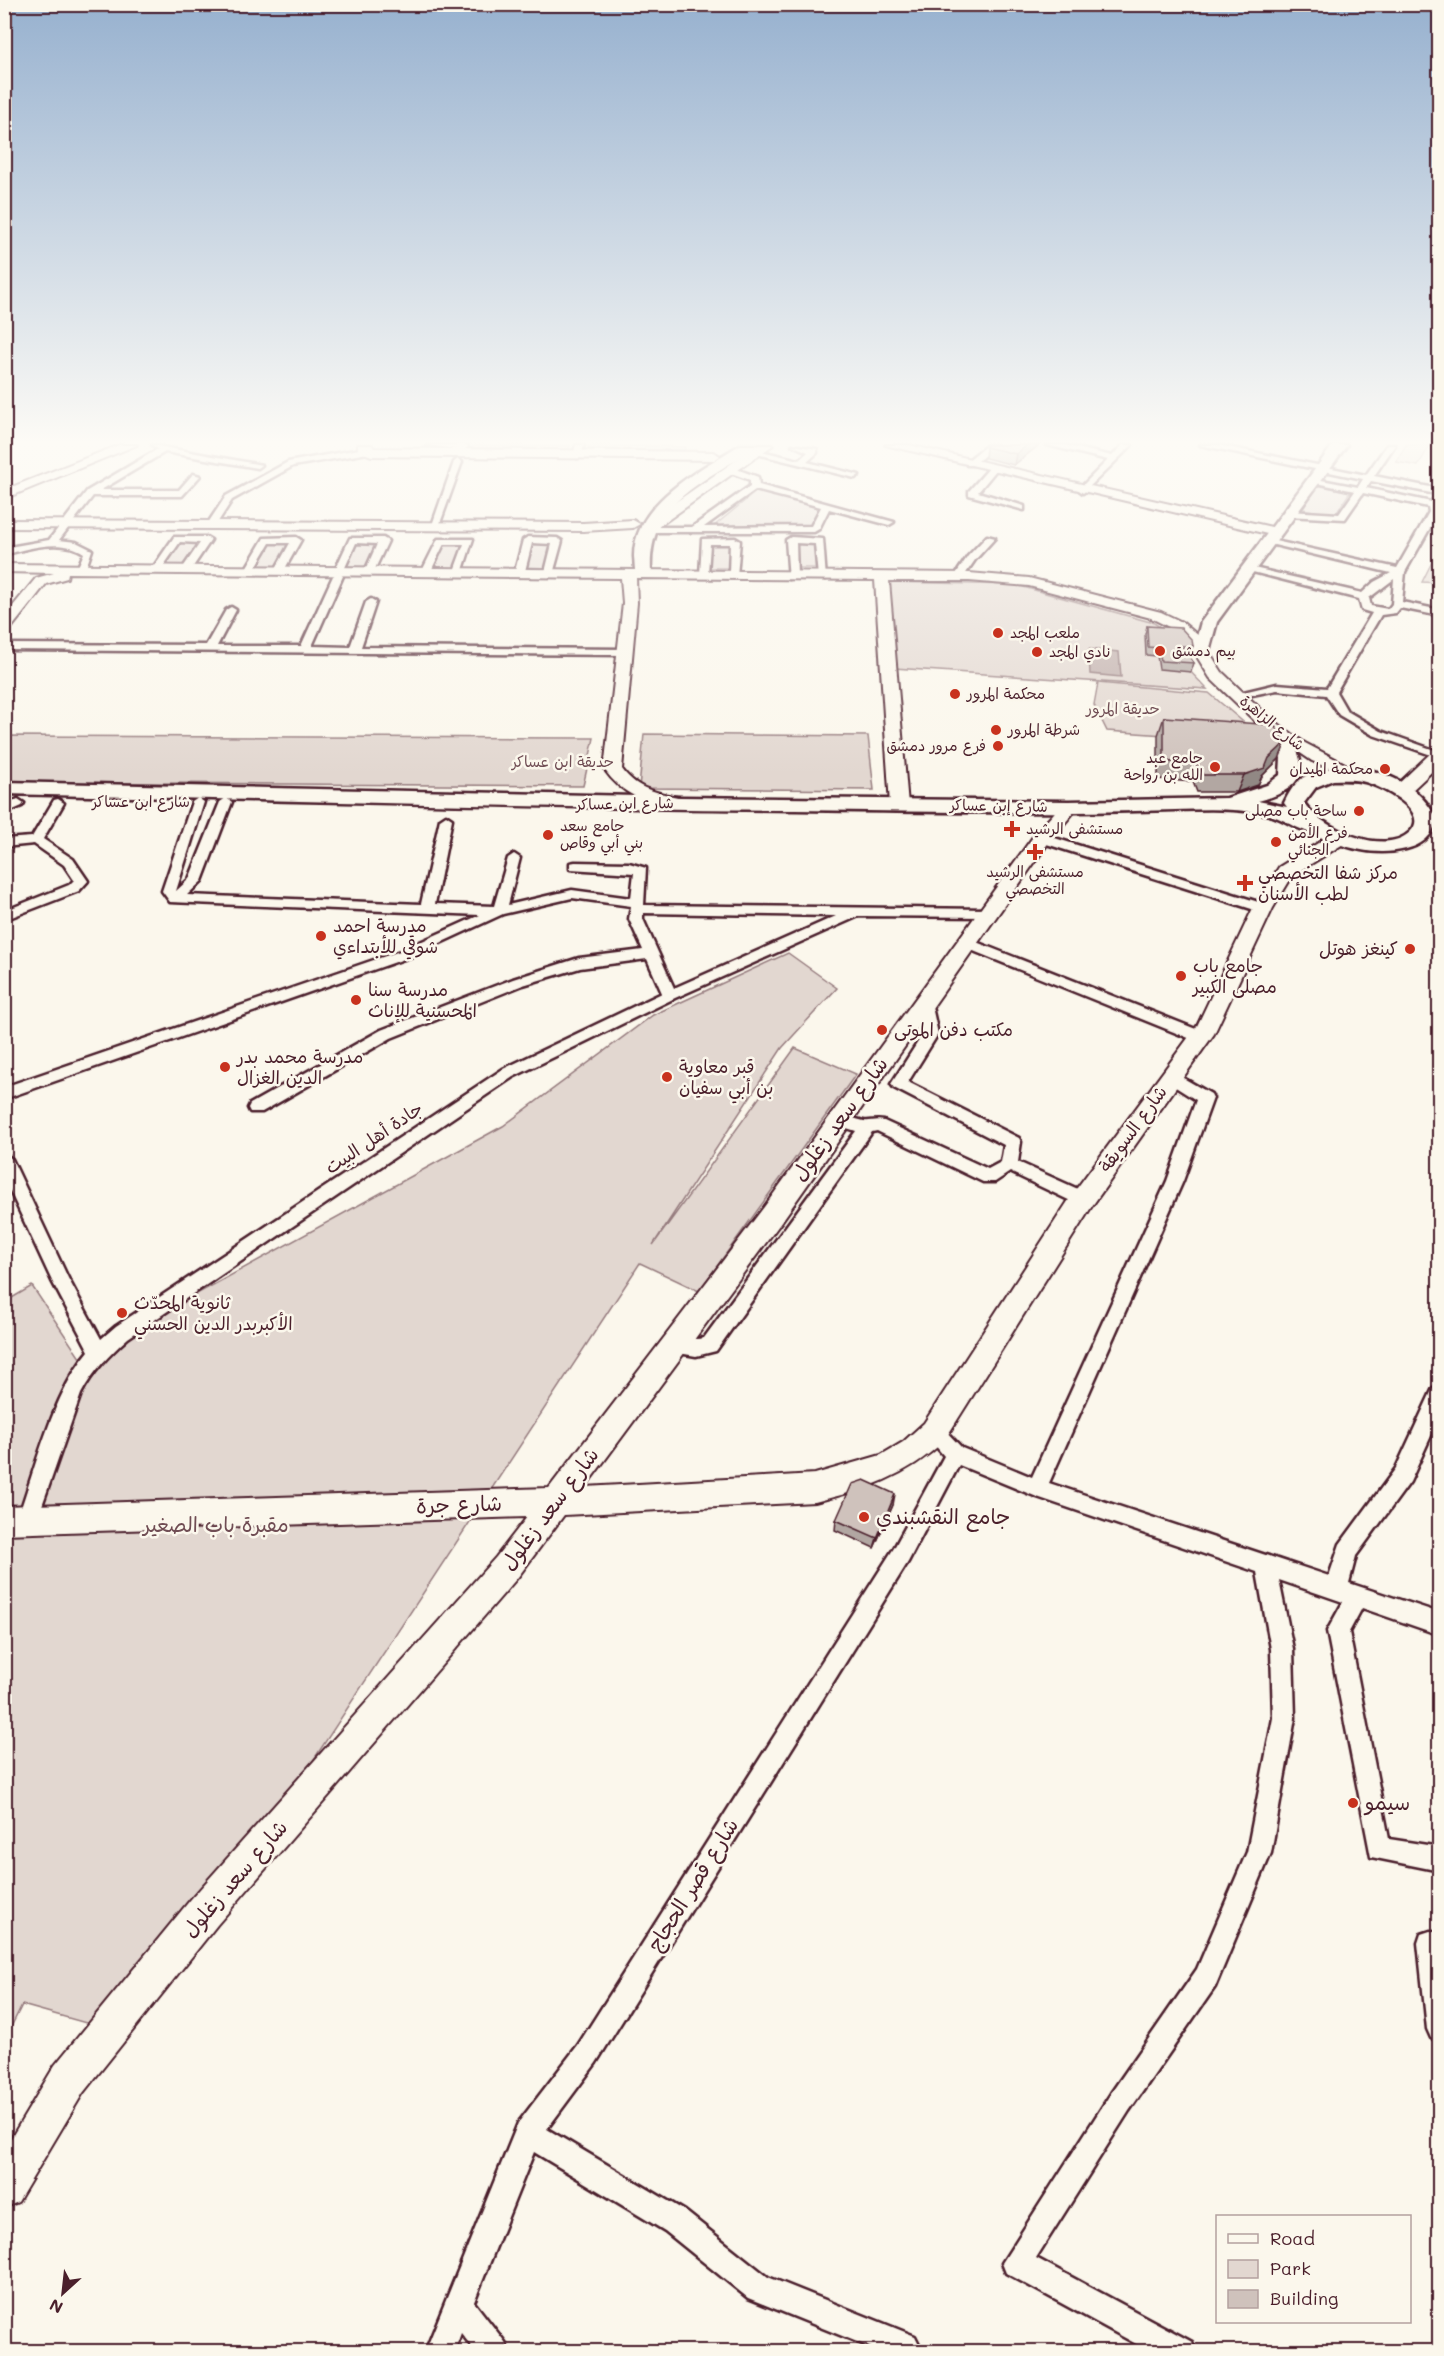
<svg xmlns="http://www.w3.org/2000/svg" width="1444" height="2356" viewBox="0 0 1444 2356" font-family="Mali,'Playpen Sans Arabic',sans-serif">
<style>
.green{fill:#e2d7d0;stroke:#967b7e;stroke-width:1.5}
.water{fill:#bfadaa;stroke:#907477;stroke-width:1.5}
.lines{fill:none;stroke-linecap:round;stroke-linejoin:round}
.street-casing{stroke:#4a1f2b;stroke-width:5}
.secondary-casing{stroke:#4a1f2b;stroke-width:4}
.primary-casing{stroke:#4a1f2b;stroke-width:5}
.street{fill:#fbf7ec;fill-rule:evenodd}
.secondary{fill:#fbf7ec;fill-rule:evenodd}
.primary{fill:#fbf7ec;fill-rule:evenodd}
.wall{fill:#b2a7a2;stroke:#4a1f2b;stroke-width:1.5}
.shaded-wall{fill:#918884;stroke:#4a1f2b;stroke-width:1.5}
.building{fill:#cfc2bc;stroke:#4a1f2b;stroke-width:1.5}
.poi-dot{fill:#c8321e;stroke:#fbf7ec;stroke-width:2}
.labels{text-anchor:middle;stroke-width:5;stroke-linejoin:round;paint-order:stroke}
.far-poi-label{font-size:15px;fill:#4a1f2b;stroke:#fbf7ec;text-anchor:start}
.far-park-label{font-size:15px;fill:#704d54;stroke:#fbf7ec}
.far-street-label{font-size:15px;fill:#4a1f2b;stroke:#fbf7ec}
.poi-label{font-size:18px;fill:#4a1f2b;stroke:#fbf7ec;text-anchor:start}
.street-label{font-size:18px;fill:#4a1f2b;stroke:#fbf7ec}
.near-street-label{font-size:21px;fill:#4a1f2b;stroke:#fbf7ec}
.near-poi-label{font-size:21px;fill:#4a1f2b;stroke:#fbf7ec;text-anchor:start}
.near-park-label{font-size:21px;fill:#704d54;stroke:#fbf7ec}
</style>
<rect width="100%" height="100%" fill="#fbf7ec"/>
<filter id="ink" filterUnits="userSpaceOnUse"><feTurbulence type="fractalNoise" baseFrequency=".0167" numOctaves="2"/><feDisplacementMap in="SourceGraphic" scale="12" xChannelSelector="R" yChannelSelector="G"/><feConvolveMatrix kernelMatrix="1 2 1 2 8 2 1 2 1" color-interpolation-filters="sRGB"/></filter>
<g filter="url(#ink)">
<g class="green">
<path d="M470,445L570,446L568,449L467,448Z"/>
<path d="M590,445L686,447L684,450L587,449Z"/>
<path d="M1406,445H1430L1418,466L1396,462Z"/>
<path d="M1318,485L1350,492L1335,515L1303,509Z"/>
<path d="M757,491L820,506L809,527L714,526Z"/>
<path d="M180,541H203L186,567L163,566Z"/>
<path d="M270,541H293L279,567H255Z"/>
<path d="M357,542H379L368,568H345Z"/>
<path d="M444,542H467L458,568H435Z"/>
<path d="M532,542H554L548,568L525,567Z"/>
<path d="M709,542H732L731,568H708Z"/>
<path d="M795,542H818L819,568H796Z"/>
<path d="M1439,548V583L1422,582Z"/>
<path d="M889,582L1016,585L1154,623L1174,636L1188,669L1207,689L894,668Z"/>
<path d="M1098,683L1209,693L1267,742L1107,731L1094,705Z"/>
<path d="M644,734L868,736L874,790L639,788Z"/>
<path d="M5,736L594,738L583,786L5,782Z"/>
<path d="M788,953L837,988L782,1048L653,1245L795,1048L856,1074L699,1291L640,1263L295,1788L93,2025L22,2005L5,2039V1302L32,1286L80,1358L503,1126L653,1015Z"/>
</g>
<path class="water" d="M1089,649L1119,652L1121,677L1090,674Z"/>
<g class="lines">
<g class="street-casing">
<g id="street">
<path d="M152,445L262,465L258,468L165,452L101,490H179L193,474L200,476L182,496H93L59,540L76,542L92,550L85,571L77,569L84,553C62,538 28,548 4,555V548L9,547L49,540L87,491L158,449Z"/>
<path d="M427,445H467L468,447L464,450Z"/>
<path d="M576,445H584L581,455L577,458L573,455Z"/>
<path d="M792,445L817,449V453L807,462L859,475L855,478L753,453L757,450L799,460L808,452Z"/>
<path d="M987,445H997L973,465H967V461Z"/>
<path d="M1047,445H1064L1112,456L1123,445H1132L1083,493L1079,490L1080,488L1108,460Z"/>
<path d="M1200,445H1218L1366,475L1387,445H1395L1374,476L1440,489V503L1437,508L1439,512L1405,572L1402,602L1440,610V616L1400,608L1396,613L1381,615L1336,692L1347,711L1381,731L1440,752V758L1373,735L1339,715L1326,695L1277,690L1237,698L1231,695L1277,684L1327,688L1372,613L1362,610L1359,599L1245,570V566L1362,593L1374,582L1391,573L1266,543V539L1397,568L1429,512L1428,507L1363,493L1345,519L1286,516L1284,514L1289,511L1339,514L1355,491L1311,482V478L1358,487L1363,479ZM1371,481L1436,494L1431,502L1366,488ZM1394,579L1392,604L1388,609L1371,606L1369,598Z"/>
<path d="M365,448L368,453L293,466L232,500L214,528L206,526L226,496L288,462Z"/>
<path d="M458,459L462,462L439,526L431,528L454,462Z"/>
<path d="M731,467L758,477L759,485L894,522L889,525L829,509L819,529L814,532H655V528L658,527H692L750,486V480L728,472L727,470ZM755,490L821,507L811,526L704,527Z"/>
<path d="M990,467L997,469L978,492L1024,506V510L969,495V491Z"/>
<path d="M987,536L995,538L975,560L962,579H956L954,577L968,556Z"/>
<path d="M174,537H206L211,540L190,571L182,569L200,543L180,542L160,571H154L152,569Z"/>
<path d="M296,537L301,540L283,572L275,570L290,543H270L253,572L245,570L264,538Z"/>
<path d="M528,537L557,538L562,541L553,574L545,572L552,544L532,543L525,571L520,574L515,571L523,540Z"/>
<path d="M791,537L823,539L826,579L818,577L815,544L796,543L797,577L789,579L786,540Z"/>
<path d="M350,538H383L388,541L373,573L365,571L377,544L356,543L343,572L335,570Z"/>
<path d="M735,538L740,541L737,576L729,574L730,544H710L708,573L700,575L702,539Z"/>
<path d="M438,539H473L462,573L454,571L464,544H444L430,573H424L422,571Z"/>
<path d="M338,573L343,576L312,646L350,647L366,602L371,599L376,602L361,647L625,649L630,652L625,655L4,650V644L206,645L226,610L231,607L236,610L217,646H301L333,576Z"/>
<path d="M198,798L204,802L176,891L189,879L220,802L226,798L232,802L202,881L187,895L421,904L440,819L446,815L452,819L435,904L494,906L508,858L514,854L520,858L508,905L572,890L631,898L634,873L570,869V863L575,862L629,863L646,868L644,905L988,909L995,913L988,917L859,916L675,998L513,1077L128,1338C109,1355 93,1371 81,1394L37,1520L34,1527L27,1530L20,1527L17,1520C36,1467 53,1393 89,1351L52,1281L4,1178V1153L12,1159L68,1278L101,1339L116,1326L503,1069L662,993L647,959L580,968L523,985L391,1038L262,1112H250L248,1108L250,1104L381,1030L513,979L579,958L643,950L629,919L631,906L572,898L503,914L410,957L4,1099V1087L400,951L480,915L170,902L162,891L192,802ZM643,913L836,916L674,988L643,919Z"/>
<path d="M18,799L24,803L22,806L4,814V805Z"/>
<path d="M58,799L64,803L43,839L73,859L88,881L79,891L4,920V911L69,885L74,880L64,865L34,844L4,847V839L32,837L54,800Z"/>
<path d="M1042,834L1268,905L1270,908L1263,912L1258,911L1037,841L1036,838Z"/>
<path d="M966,938L1206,1033L1208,1037L1201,1042L1196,1041L961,946V940Z"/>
<path d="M924,997L931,1002L938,1034L908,1082L1019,1138L1021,1142L1018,1162L1089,1194L1091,1199L1089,1204H1077L1010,1172L995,1182H983L877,1131L872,1132L716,1351L696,1356L667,1351L664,1345L667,1339C679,1335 692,1341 704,1338L856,1131L834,1124L832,1120L834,1116C844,1113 854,1119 864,1121C871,1122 876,1119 884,1121L988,1169L1001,1162L1004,1145L894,1088L891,1084L923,1034L917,1002Z"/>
<path d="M1171,1071L1211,1094L1213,1098L1183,1181L1049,1483L1329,1576L1340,1544L1396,1468L1433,1388L1440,1386V1416L1410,1482L1356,1556L1349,1583L1440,1613V1635L1362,1608L1349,1632L1389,1839L1440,1847V1871L1371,1857L1327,1631L1343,1602L1279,1580L1293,1649L1295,1718L1271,1853L1215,1987L1129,2111L1036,2258L1192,2342L1196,2352H1151L1006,2273L1002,2263L1111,2093L1197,1969L1247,1852L1273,1718L1271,1649L1257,1572L1037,1497L959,1465L908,1562L596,2063L547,2129L685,2211L768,2277L915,2336L920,2346L918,2352H882L748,2298L665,2231L534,2152L474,2302L505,2342L509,2352H476L461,2333L454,2352H425L518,2123L578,2045L894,1548L944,1456L924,1432L927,1426L934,1423L941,1426L962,1448L1032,1477L1167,1181L1196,1100L1166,1081L1163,1077Z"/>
<path d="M1430,1931L1440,1932V2042L1431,2038L1427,2029L1418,1943L1421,1934Z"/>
</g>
</g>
<g class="secondary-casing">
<g id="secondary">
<path d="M119,445H137L4,499V490Z"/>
<path d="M358,445H372L374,448L714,452L720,456L714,460L372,456L358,451Z"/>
<path d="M758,445H773L651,532H641V526Z"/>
<path d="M885,445H909L1276,528L1283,532L1276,536Z"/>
<path d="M4,520L583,523L633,520L640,524L633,528L583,531L4,528Z"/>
<path d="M4,564L969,573L1029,578L1161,612L1182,622L1199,636L1222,672L1269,717L1305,743L1366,775L1357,780L1312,761L1258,724L1210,678L1188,642L1171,628L1151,618L1029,586L969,581H889L908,805L899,810L893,809L890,805L875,580L636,578L637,603L622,769C638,791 657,792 682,798L685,802L676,807C644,802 623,796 604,769L623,603L621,578L68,573L67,578L46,584L9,631L4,632V617L36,578L54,573L4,572Z"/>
<path d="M1440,749V764L1408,794H1396L1393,790L1396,786L1434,750Z"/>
<path d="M1069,802L1078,807L1075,811L1049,842L782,1221L585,1487L815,1474L881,1455L903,1442L924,1423L1074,1192L1197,1026L1253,908L1279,867L1331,835H1345L1347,839L1345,843L1293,875L1273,908L1214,1034L1092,1206L944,1441C905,1477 866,1489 815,1502L564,1515L518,1577L217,1925L83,2093L18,2202L4,2208V2150L55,2065L191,1899L496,1557L527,1517L4,1534V1506L549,1488L764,1207L1035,834L1063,803Z"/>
</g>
</g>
<g class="primary-casing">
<g id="primary">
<path d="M740,445H757C749,454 736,460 726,466C682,493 648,515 651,572L643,577L637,575C634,570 635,564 634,557C633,503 701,469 740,445Z"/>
<path d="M1333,445H1347L1217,622L1208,655H1196L1193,651L1201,622Z"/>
<path d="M1270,720C1279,723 1284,732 1290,739C1315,775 1293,792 1258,801L1287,807L1284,803C1289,793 1294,783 1304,777C1340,755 1408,772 1430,808C1434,813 1436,816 1435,823C1433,837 1419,846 1406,849C1367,859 1332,842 1296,827C1287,822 1276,816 1266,814C1236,808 1206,809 1175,810C1049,814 923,812 796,810C532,808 268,800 4,794V782L681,797L1069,801L1227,798L1267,785L1280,775L1281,758L1261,726ZM1333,780C1344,780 1355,779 1365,782C1380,786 1432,811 1410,832C1384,857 1321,828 1304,803L1316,787Z"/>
</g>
</g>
<use href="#street" class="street"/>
<use href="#secondary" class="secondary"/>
<use href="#primary" class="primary"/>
</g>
<g class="wall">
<path d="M988,445H1039L1014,465L985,458L986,447Z"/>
<path d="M1147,626L1193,646L1190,654H1187L1194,663L1191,672L1159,669L1157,656L1146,655L1145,634Z"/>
<path d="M1164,717L1279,759L1262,776L1258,785L1237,792H1197L1193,782L1158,779V735Z"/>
<path d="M893,1505L874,1548L835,1530L836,1520Z"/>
</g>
<g class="shaded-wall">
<path d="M1027,445H1039L1014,465L1016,454Z"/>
<path d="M1286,742L1279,759L1262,776L1258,785L1237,792L1244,775L1269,758Z"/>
<path d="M895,1494L893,1505L874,1548L877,1538Z"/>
</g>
<g class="building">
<path d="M988,445H1027L1016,454L986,447Z"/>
<path d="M1147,626L1181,628L1192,640L1193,646H1181L1194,663L1161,661L1159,648L1148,647Z"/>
<path d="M1164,717L1274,725L1286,742L1269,758L1265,768L1244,775H1203L1199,765L1164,761Z"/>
<path d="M864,1480L895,1494L877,1538L836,1520L852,1484Z"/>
</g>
</g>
<linearGradient id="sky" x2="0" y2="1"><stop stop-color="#97b1cf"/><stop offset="0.57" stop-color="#fdfbf6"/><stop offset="1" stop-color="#fdfbf6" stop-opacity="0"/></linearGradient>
<rect width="1444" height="775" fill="url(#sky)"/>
<g class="poi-dot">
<circle cx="998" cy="633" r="6"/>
<circle cx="1160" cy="651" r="6"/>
<circle cx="1037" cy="652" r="6"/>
<circle cx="955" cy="694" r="6"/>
<circle cx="996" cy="730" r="6"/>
<circle cx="998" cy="746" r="6"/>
<circle cx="1215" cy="767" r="6"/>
<circle cx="1385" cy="769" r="6"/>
<circle cx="1359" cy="811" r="6"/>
<path d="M1009 820h6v6h6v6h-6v6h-6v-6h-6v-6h6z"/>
<circle cx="548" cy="835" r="6"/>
<circle cx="1276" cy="842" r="6"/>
<path d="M1032 843h6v6h6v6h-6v6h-6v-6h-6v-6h6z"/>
<path d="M1242 874h6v6h6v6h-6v6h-6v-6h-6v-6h6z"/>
<circle cx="321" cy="936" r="6"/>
<circle cx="1410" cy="949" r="6"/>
<circle cx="1181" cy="976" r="6"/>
<circle cx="356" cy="1000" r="6"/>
<circle cx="882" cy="1030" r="6"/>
<circle cx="225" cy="1067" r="6"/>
<circle cx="667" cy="1077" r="6"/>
<circle cx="122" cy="1313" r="6"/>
<circle cx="864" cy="1517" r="6"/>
<circle cx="1353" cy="1803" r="6"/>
</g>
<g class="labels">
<g class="far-poi-label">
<text x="1010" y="638">ملعب المجد</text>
<text x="1172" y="656">بيم دمشق</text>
<text x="1049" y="657">نادي المجد</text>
<text x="967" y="699">محكمة المرور</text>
<text x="1008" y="735">شرطة المرور</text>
<text x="986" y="751" text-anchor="end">فرع مرور دمشق</text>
<text x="1203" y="763" text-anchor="end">جامع عبد<tspan x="1203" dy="17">الله بن رواحة</tspan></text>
<text x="1373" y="774" text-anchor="end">محكمة الميدان</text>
<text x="1347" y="816" text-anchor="end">ساحة باب مصلى</text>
<text x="560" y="831">جامع سعد<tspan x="560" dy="17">بني أبي وقاص</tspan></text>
<text x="1026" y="834">مستشفى الرشيد</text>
<text x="1288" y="838">فرع الأمن<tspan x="1288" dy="17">الجنائي</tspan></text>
<text x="1035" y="877" text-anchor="middle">مستشفى الرشيد<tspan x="1035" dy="17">التخصصي</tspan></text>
</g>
<g class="far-park-label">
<text x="1123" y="714">حديقة المرور</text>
<text x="563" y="767">حديقة ابن عساكر</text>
</g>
<g class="far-street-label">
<text transform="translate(1272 723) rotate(39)" y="5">شارع الزاهرة</text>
<text x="141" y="807">شارع ابن عساكر</text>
<text transform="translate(625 804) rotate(-1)" y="5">شارع ابن عساكر</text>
<text transform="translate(999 806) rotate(1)" y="5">شارع إبن عساكر</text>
</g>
<g class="poi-label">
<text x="1258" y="879">مركز شفا التخصصي<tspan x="1258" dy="21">لطب الأسنان</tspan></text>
<text x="333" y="932">مدرسة احمد<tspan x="333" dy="21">شوقي للأبتداءي</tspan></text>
<text x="1398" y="955" text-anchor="end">كينغز هوتل</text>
<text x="1193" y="972">جامع باب<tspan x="1193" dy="21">مصلى الكبير</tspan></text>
<text x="368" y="996">مدرسة سنا<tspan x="368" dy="21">المحسنية للإناث</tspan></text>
<text x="894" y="1036">مكتب دفن الموتى</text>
<text x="237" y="1063">مدرسة محمد بدر<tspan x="237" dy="21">الدين الغزال</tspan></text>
<text x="679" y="1073">قبر معاوية<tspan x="679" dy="21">بن أبي سفيان</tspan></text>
<text x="134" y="1309">ثانوية المحدّث<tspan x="134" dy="21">الأكبربدر الدين الحسني</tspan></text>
</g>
<g class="street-label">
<text transform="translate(1133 1129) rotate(-54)" y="6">شارع السويقة</text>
<text transform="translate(374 1138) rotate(-34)" y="6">جادة أهل البيت</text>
</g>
<g class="near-street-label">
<text transform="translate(840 1119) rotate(-54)" y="7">شارع سعد زغلول</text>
<text transform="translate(459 1505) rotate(-2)" y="7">شارع جرة</text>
<text transform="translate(550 1509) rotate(-53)" y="7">شارع سعد زغلول</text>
<text transform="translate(235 1879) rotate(-49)" y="7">شارع سعد زغلول</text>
<text transform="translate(693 1885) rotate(-58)" y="7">شارع قصر الحجاج</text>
</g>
<g class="near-poi-label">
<text x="876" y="1524">جامع النقشبندي</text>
<text x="1365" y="1810">سيمو</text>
</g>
<g class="near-park-label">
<text x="216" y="1532">مقبرة باب الصغير</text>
</g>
</g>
<rect width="1444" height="2356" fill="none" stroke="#fbf7ec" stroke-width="24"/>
<rect x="12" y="12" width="1420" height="2332" fill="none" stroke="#4a1f2b" stroke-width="2" filter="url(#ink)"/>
<rect x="1216" y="2215" width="195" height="108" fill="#fbf7ec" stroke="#b4a19f" stroke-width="1.5"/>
<rect x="1228" y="2234" width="30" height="9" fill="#fbf7ec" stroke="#b4a19f" stroke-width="1.5"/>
<text x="1270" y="2245" font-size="18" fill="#4a1f2b">Road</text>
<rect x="1228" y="2260" width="30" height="18" fill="#e2d7d0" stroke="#b4a19f" stroke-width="1.5"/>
<text x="1270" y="2275" font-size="18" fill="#4a1f2b">Park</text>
<rect x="1228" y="2290" width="30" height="18" fill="#cfc2bc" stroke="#b4a19f" stroke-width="1.5"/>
<text x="1270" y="2305" font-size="18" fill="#4a1f2b">Building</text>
<g transform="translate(63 2293) rotate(207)" stroke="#fbf7ec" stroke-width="4.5" paint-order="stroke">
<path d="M0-4.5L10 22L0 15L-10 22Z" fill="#4a1f2b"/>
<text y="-9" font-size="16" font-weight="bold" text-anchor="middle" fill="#4a1f2b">N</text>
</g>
</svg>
